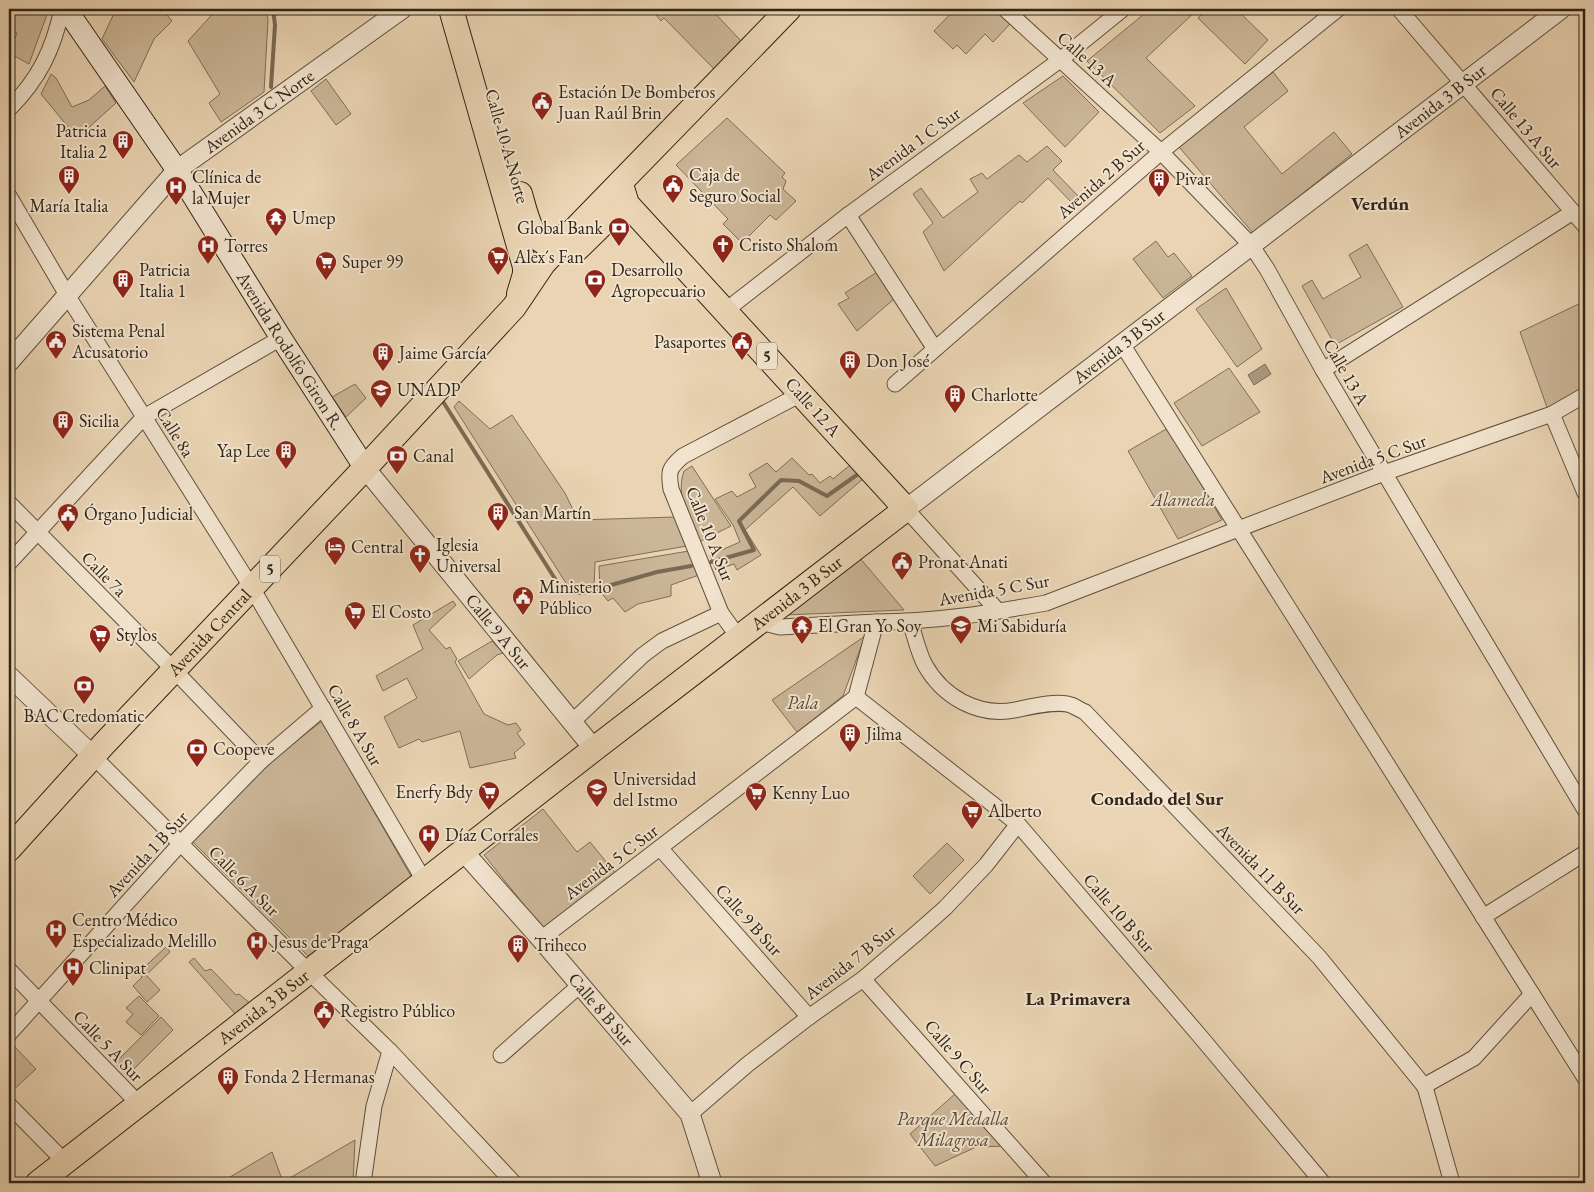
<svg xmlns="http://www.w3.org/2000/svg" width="1594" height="1192" viewBox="0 0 1594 1192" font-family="'EB Garamond',serif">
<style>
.green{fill:#cbb698;stroke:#7e6e57}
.water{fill:#ab987e;stroke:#7a6a54}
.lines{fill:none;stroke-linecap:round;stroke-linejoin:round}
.stream{stroke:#7a6a54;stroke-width:4}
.minor-casing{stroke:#5f513d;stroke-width:17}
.tertiary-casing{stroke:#5f513d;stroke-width:21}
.secondary-casing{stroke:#312516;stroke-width:23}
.primary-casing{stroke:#312516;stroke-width:26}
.minor{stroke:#f1e3ce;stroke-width:15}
.tertiary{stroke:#f1e3ce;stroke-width:19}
.secondary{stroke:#f1e3ce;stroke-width:21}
.primary{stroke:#ead4b3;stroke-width:24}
.labels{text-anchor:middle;stroke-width:4;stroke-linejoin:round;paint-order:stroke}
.shield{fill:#f1e3ce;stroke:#6b5e4d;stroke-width:1}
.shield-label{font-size:16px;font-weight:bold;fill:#312516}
.street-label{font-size:18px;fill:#312516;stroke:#f1e3ce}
.poi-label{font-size:18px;fill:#312516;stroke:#f1e3ce;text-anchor:start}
.park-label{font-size:18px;font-style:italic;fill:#584936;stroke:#f1e3ce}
.neighbourhood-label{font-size:19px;font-weight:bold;fill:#312516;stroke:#f1e3ce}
</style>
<rect width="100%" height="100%" fill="#ead4b3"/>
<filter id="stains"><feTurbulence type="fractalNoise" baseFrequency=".004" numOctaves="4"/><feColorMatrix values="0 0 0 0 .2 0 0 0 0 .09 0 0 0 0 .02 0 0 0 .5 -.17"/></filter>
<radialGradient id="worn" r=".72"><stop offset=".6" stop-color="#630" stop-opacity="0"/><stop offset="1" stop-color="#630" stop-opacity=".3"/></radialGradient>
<g class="green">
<path d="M9,9H49L29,64L9,53L17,33L9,28Z"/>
<path d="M116,9H162L172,21L154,39L134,82L102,39Z"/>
<path d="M217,9H266L268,20L264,92L221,122L209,103L220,94L188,41Z"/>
<path d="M651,9H711L743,43L715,70L664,18L661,21Z"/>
<path d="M955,9H994L1010,24L993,42L985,34L966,54L957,45L953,49L934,31Z"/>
<path d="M1150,9H1198L1146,58L1195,106L1160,133L1087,61Z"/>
<path d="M1207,9H1236L1268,40L1245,64L1198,18Z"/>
<path d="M1273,72L1288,91L1244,127L1282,174L1334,132L1352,154L1253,233L1179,147Z"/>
<path d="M51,74L56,78L72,107L89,100L105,86L116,103L77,138L41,94Z"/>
<path d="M1063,76L1099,112L1065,147L1023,103Z"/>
<path d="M326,79L351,114L336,125L311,91Z"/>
<path d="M727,118L785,173L782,177L786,181L783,189L796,201L776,220L770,215L742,243L723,224L728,219L676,165Z"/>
<path d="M1047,146L1062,161L1053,170L1080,198L1074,205L1048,178L1022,203L1020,201L944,271L923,232L933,223L913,194L921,188L943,218L978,192L970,179L982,173L987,179L1019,155L1027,162Z"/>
<path d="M1156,241L1168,257L1174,253L1192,276L1163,298L1133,259Z"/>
<path d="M1367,244L1403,307L1335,345L1302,286L1312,280L1323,299L1361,277L1349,255Z"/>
<path d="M877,272L894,299L857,331L838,304L849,298L845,293Z"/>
<path d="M1226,288L1262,349L1237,367L1196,309Z"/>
<path d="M1585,301V390L1548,410L1520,332Z"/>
<path d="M1229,368L1260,412L1202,446L1174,403Z"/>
<path d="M355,384L366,398L346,417L332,397Z"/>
<path d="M459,401L490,429L512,415L565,493L578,520L675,517L687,546L595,562L594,587L571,591L454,407Z"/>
<path d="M1168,428L1222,520L1178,539L1128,451Z"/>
<path d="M792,458L809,475L812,474L820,483L830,476L833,479L850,465L864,478L820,516L793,487L745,530L761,555L737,570L734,564L716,570L710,555L740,542L733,525L715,499L732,491L737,497L756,487L749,474L767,463L776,472Z"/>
<path d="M692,466L731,526L699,542C690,519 675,495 684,471Z"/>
<path d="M689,551L699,575L671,585V596L638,604L625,612L613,598L608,601L600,591L599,566Z"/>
<path d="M859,557L904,610L785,615Z"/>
<path d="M453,601L456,605L429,630L446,649L450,647L457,659L455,662L484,714L508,725L516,723L521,730L517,733L525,744L514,753L516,758L470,768L460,731L422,742L419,739L399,748L384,717L417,698L407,678L383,691L376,676L423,649L413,625Z"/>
<path d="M865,636L843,696L797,732L772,700Z"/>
<path d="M492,641L503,653L497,655L469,679L458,661Z"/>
<path d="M322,721L412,878L308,956L192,841L266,765Z"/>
<path d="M543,809L577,852L590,842L616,874L545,931L484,855Z"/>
<path d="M947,843L964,860L930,894L913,876Z"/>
<path d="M166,947L170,952L146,975L160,990L147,1002L133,986L142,977L138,973Z"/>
<path d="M194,958L205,971L211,969L236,995L239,994L252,1005L237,1016L189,962Z"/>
<path d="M139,996L159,1016L141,1035L126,1022L133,1014L126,1008Z"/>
<path d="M161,1017L173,1030L128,1075L115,1063Z"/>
<path d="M12,1044L36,1069L9,1094V1048Z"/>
<path d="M956,1093L1007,1146L976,1147L935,1166L910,1134Z"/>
<path d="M355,1140L353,1183H220L272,1152L283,1182Z"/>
</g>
<path class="water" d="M1265,364L1271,374L1254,385L1248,375Z"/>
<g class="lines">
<g class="stream">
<path d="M686,9L690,11"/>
<path d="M271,87L275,25L273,9"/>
<path d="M442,400L564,593H583L657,572L691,566"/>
<path d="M711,562L754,550L739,521L781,480L799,481L827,496L861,472"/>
</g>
<g class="minor-casing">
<g id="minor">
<path d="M1005,9L1161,152L1251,245L1267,269L1323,370L1585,810"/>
<path d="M1399,9L1585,226"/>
<path d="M9,109C39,79 53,50 62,9"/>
<path d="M9,196L67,295L252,588L425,882"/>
<path d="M848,215L935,349"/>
<path d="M725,311L848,215L1060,60L1123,9"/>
<path d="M1122,344L1585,1078"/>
<path d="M1323,370L1573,212"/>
<path d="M895,384L1161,152L1338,9"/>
<path d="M1552,414L1585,493"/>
<path d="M9,503L174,670L261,761"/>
<path d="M906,509L998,611"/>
<path d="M9,563L144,417L281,338"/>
<path d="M760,622L780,627L876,622"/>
<path d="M910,622C915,636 918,652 925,665C943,697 978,717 1015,710C1030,707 1056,700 1071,705C1076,707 1080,710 1085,712L1319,957L1425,1087L1452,1183"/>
<path d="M739,638L721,613L671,489C668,471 669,468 683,456L801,394"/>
<path d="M856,697L1018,824L1199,1035L1323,1183"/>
<path d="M572,722L643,655L662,641L721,613"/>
<path d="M93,756L309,972L390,1051L514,1183"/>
<path d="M660,848L809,1017"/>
<path d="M1483,917L1585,853"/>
<path d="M541,939L856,697L876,622C933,622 990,613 1046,603L1384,473L1552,414L1585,395"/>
<path d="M9,970L139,1104"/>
<path d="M863,979L1044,1183"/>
<path d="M9,1034L180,844L261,761L323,708"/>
<path d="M501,1055L580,985"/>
<path d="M1424,1086L1474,1058L1532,994"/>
<path d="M9,1105L65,1162"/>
<path d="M690,1114L748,1064L809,1017L863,979L919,931L945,908L986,865L1018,824"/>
<path d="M363,1183L374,1106L390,1051"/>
</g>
</g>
<g class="tertiary-casing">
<g id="tertiary">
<path id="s1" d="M9,362L177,170L402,9"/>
<path id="s2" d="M365,468L594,749"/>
<path id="s3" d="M906,509L1561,9"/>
<path d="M9,676L93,756"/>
<path id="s4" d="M463,851L541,939L690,1114L712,1183"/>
</g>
</g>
<g class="secondary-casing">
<g id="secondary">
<path id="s5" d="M66,9L177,170L281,338L365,468"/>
</g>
</g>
<g class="primary-casing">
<g id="primary">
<path d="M451,9L525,267V274L519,294"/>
<path d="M520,194C528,221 534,261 569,233"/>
<path d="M577,249L619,208L627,204"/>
<path id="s6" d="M9,849L103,745L365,468L514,307L543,264L577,227L789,9"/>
<path id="s7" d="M38,1183L594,749L906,509L627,204L623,191"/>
</g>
</g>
<use href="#minor" class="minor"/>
<use href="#tertiary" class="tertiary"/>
<use href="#secondary" class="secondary"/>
<use href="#primary" class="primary"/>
</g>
<defs>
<g id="civic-pin" transform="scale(1.125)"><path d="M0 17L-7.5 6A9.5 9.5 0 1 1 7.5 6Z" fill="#8f2418" stroke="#f1e3ce"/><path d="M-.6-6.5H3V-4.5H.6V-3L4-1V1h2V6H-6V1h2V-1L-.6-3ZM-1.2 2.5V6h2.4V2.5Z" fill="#fff"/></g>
<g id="building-pin" transform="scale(1.125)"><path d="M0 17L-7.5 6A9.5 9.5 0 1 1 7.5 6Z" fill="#8f2418" stroke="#f1e3ce"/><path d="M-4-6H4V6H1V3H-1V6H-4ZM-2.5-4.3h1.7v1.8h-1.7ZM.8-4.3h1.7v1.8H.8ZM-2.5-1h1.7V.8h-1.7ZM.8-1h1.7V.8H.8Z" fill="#fff"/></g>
<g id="hospital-pin" transform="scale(1.125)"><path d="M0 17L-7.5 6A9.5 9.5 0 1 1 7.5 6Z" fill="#8f2418" stroke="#f1e3ce"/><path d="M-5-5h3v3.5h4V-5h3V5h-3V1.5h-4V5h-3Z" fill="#fff"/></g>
<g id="temple-pin" transform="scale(1.125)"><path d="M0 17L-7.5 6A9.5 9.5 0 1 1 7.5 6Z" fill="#8f2418" stroke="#f1e3ce"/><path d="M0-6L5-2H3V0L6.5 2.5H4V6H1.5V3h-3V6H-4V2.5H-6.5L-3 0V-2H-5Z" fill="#fff"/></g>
<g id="bank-pin" transform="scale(1.125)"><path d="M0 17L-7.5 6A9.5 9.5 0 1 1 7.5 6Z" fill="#8f2418" stroke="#f1e3ce"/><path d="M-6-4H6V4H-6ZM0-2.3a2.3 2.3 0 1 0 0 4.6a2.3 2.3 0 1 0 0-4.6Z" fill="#fff"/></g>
<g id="church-pin" transform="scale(1.125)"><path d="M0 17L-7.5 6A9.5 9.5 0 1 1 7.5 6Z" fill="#8f2418" stroke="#f1e3ce"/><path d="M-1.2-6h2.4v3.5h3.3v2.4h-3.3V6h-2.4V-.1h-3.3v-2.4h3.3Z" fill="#fff"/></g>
<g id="supermarket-pin" transform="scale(1.125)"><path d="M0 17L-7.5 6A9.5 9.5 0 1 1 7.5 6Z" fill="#8f2418" stroke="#f1e3ce"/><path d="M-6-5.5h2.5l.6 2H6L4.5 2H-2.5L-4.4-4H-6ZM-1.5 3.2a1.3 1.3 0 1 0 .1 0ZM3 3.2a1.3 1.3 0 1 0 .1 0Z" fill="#fff"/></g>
<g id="university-pin" transform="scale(1.125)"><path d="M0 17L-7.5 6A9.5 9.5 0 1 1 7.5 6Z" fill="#8f2418" stroke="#f1e3ce"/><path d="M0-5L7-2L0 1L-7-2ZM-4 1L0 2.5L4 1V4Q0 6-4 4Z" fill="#fff"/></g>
<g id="hotel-pin" transform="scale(1.125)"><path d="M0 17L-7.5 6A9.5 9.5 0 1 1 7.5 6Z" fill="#8f2418" stroke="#f1e3ce"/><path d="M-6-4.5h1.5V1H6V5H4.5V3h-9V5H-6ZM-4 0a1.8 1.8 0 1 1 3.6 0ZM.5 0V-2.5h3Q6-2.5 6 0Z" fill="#fff"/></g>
<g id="school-pin" transform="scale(1.125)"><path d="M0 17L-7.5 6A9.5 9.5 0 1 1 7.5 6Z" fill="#8f2418" stroke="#f1e3ce"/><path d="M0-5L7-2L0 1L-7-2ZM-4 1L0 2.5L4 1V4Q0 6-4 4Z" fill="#fff"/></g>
</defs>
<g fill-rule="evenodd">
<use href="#civic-pin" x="542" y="102"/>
<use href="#building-pin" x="123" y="141"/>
<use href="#building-pin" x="69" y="176"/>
<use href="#building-pin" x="1159" y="179"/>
<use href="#civic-pin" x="673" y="185"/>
<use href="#hospital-pin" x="176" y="187"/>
<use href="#temple-pin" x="276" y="218"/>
<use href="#bank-pin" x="619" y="228"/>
<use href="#church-pin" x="723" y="245"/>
<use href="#hospital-pin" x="208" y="246"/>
<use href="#supermarket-pin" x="498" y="257"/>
<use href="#supermarket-pin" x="326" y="262"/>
<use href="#building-pin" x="123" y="280"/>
<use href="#bank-pin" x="595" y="280"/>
<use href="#civic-pin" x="56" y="341"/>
<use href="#civic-pin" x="742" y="342"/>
<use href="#building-pin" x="383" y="353"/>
<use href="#building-pin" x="850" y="361"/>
<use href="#university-pin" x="381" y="390"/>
<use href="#building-pin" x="955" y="395"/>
<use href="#building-pin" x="63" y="421"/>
<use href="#building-pin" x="286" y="451"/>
<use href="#bank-pin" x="397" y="456"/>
<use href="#building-pin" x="498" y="513"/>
<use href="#civic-pin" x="68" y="514"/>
<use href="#hotel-pin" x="335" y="547"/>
<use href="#church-pin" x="420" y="555"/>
<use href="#civic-pin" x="902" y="562"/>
<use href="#civic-pin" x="523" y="597"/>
<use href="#supermarket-pin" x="355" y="612"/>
<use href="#temple-pin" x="802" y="626"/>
<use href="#school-pin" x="961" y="626"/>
<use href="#supermarket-pin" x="100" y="635"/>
<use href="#bank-pin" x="84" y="686"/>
<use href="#building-pin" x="850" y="734"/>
<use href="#bank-pin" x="197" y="749"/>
<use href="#university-pin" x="597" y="789"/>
<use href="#supermarket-pin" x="489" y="792"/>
<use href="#supermarket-pin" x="756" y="793"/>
<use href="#supermarket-pin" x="972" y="811"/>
<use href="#hospital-pin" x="429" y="835"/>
<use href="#hospital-pin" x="56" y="930"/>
<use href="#hospital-pin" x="257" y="942"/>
<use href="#building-pin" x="518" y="945"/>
<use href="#hospital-pin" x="73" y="968"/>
<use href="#civic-pin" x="324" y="1011"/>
<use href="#building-pin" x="228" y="1077"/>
</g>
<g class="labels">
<g class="shield">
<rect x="757" y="342.5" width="20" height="27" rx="4"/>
<rect x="260" y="555.5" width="20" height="27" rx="4"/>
</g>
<g class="shield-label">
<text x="767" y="362">5</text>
<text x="270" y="575">5</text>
</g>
<g class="street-label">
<text transform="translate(1087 59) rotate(42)" y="6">Calle 13 A</text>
<text dy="6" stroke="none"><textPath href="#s3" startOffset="672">Avenida 3 B Sur</textPath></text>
<text dy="6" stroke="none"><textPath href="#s1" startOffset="356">Avenida 3 C Norte</textPath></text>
<text transform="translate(1526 128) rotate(50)" y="6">Calle 13 A Sur</text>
<text transform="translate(913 144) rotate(-36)" y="6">Avenida 1 C Sur</text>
<text transform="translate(507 146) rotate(74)" y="6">Calle 10 A Norte</text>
<text transform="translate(1101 179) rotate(-41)" y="6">Avenida 2 B Sur</text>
<text dy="6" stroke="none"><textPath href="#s3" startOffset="268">Avenida 3 B Sur</textPath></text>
<text dy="6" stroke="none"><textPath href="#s5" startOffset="409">Avenida Rodolfo Giron R.</textPath></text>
<text transform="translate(1346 372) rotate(60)" y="6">Calle 13 A</text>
<text transform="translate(813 407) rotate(48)" y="6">Calle 12 A</text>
<text transform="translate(175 432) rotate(58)" y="6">Calle 8a</text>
<text transform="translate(1373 459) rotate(-20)" y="6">Avenida 5 C Sur</text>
<text transform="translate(710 534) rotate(68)" y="6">Calle 10 A Sur</text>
<text transform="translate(104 574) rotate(45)" y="6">Calle 7a</text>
<text transform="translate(994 590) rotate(-10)" y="6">Avenida 5 C Sur</text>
<text dy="6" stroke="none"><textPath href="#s7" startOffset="961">Avenida 3 B Sur</textPath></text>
<text dy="6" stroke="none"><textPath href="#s2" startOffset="211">Calle 9 A Sur</textPath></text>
<text dy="6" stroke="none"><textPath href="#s6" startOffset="295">Avenida Central</textPath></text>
<text transform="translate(355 725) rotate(60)" y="6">Calle 8 A Sur</text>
<text transform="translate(147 854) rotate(-47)" y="6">Avenida 1 B Sur</text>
<text transform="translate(611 862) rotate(-37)" y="6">Avenida 5 C Sur</text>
<text transform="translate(1261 869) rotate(46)" y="6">Avenida 11 B Sur</text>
<text transform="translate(244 881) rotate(45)" y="6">Calle 6 A Sur</text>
<text transform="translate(1119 913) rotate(49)" y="6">Calle 10 B Sur</text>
<text transform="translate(749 920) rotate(48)" y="6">Calle 9 B Sur</text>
<text transform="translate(850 962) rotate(-38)" y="6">Avenida 7 B Sur</text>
<text dy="6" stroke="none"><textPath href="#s7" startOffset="286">Avenida 3 B Sur</textPath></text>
<text dy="6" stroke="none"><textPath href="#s4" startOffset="210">Calle 8 B Sur</textPath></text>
<text transform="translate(108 1046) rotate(46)" y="6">Calle 5 A Sur</text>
<text transform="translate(958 1057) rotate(49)" y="6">Calle 9 C Sur</text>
</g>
<g class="poi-label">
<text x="558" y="98">Estación De Bomberos<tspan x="558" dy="21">Juan Raúl Brin</tspan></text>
<text x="107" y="137" text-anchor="end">Patricia<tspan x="107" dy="21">Italia 2</tspan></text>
<text x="689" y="181">Caja de<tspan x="689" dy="21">Seguro Social</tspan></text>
<text x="192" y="183">Clínica de<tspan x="192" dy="21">la Mujer</tspan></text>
<text x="1175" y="185">Pivar</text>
<text x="69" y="212" text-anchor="middle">María Italia</text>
<text x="292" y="224">Umep</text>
<text x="603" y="234" text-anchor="end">Global Bank</text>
<text x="739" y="251">Cristo Shalom</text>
<text x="224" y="252">Torres</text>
<text x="514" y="263">Alex´s Fan</text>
<text x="342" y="268">Super 99</text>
<text x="139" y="276">Patricia<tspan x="139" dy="21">Italia 1</tspan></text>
<text x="611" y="276">Desarrollo<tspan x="611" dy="21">Agropecuario</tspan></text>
<text x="72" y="337">Sistema Penal<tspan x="72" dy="21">Acusatorio</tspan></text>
<text x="726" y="348" text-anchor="end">Pasaportes</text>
<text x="399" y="359">Jaime García</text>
<text x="866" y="367">Don José</text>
<text x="397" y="396">UNADP</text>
<text x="971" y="401">Charlotte</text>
<text x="79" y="427">Sicilia</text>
<text x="270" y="457" text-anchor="end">Yap Lee</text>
<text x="413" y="462">Canal</text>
<text x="514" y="519">San Martín</text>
<text x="84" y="520">Órgano Judicial</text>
<text x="436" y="551">Iglesia<tspan x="436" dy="21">Universal</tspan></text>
<text x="351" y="553">Central</text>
<text x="918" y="568">Pronat Anati</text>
<text x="539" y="593">Ministerio<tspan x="539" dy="21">Público</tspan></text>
<text x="371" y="618">El Costo</text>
<text x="818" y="632">El Gran Yo Soy</text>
<text x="977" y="632">Mi Sabiduría</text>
<text x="116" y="641">Stylos</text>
<text x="84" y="722" text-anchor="middle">BAC Credomatic</text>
<text x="866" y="740">Jilma</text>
<text x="213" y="755">Coopeve</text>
<text x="613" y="785">Universidad<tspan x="613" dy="21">del Istmo</tspan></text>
<text x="473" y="798" text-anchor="end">Enerfy Bdy</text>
<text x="772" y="799">Kenny Luo</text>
<text x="988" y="817">Alberto</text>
<text x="445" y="841">Díaz Corrales</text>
<text x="72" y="926">Centro Médico<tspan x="72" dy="21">Especializado Melillo</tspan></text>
<text x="273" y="948">Jesus de Praga</text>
<text x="534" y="951">Triheco</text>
<text x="89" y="974">Clinipat</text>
<text x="340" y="1017">Registro Público</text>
<text x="244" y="1083">Fonda 2 Hermanas</text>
</g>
<g class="park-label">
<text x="1183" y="506">Alameda</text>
<text x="803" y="709">Pala</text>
<text x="953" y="1125">Parque Medalla<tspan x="953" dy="21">Milagrosa</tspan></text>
</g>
<g class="neighbourhood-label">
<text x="1380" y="210">Verdún</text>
<text x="1157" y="805">Condado del Sur</text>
<text x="1078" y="1005">La Primavera</text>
</g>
</g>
<rect width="1594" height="1192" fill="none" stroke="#ead4b3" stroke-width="30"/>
<rect x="10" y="10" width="1574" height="1172" fill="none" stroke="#312516" stroke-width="2.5"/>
<rect x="15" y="15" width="1564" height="1162" fill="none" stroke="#312516"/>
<rect width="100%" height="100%" filter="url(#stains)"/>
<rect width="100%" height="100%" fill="url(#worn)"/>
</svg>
